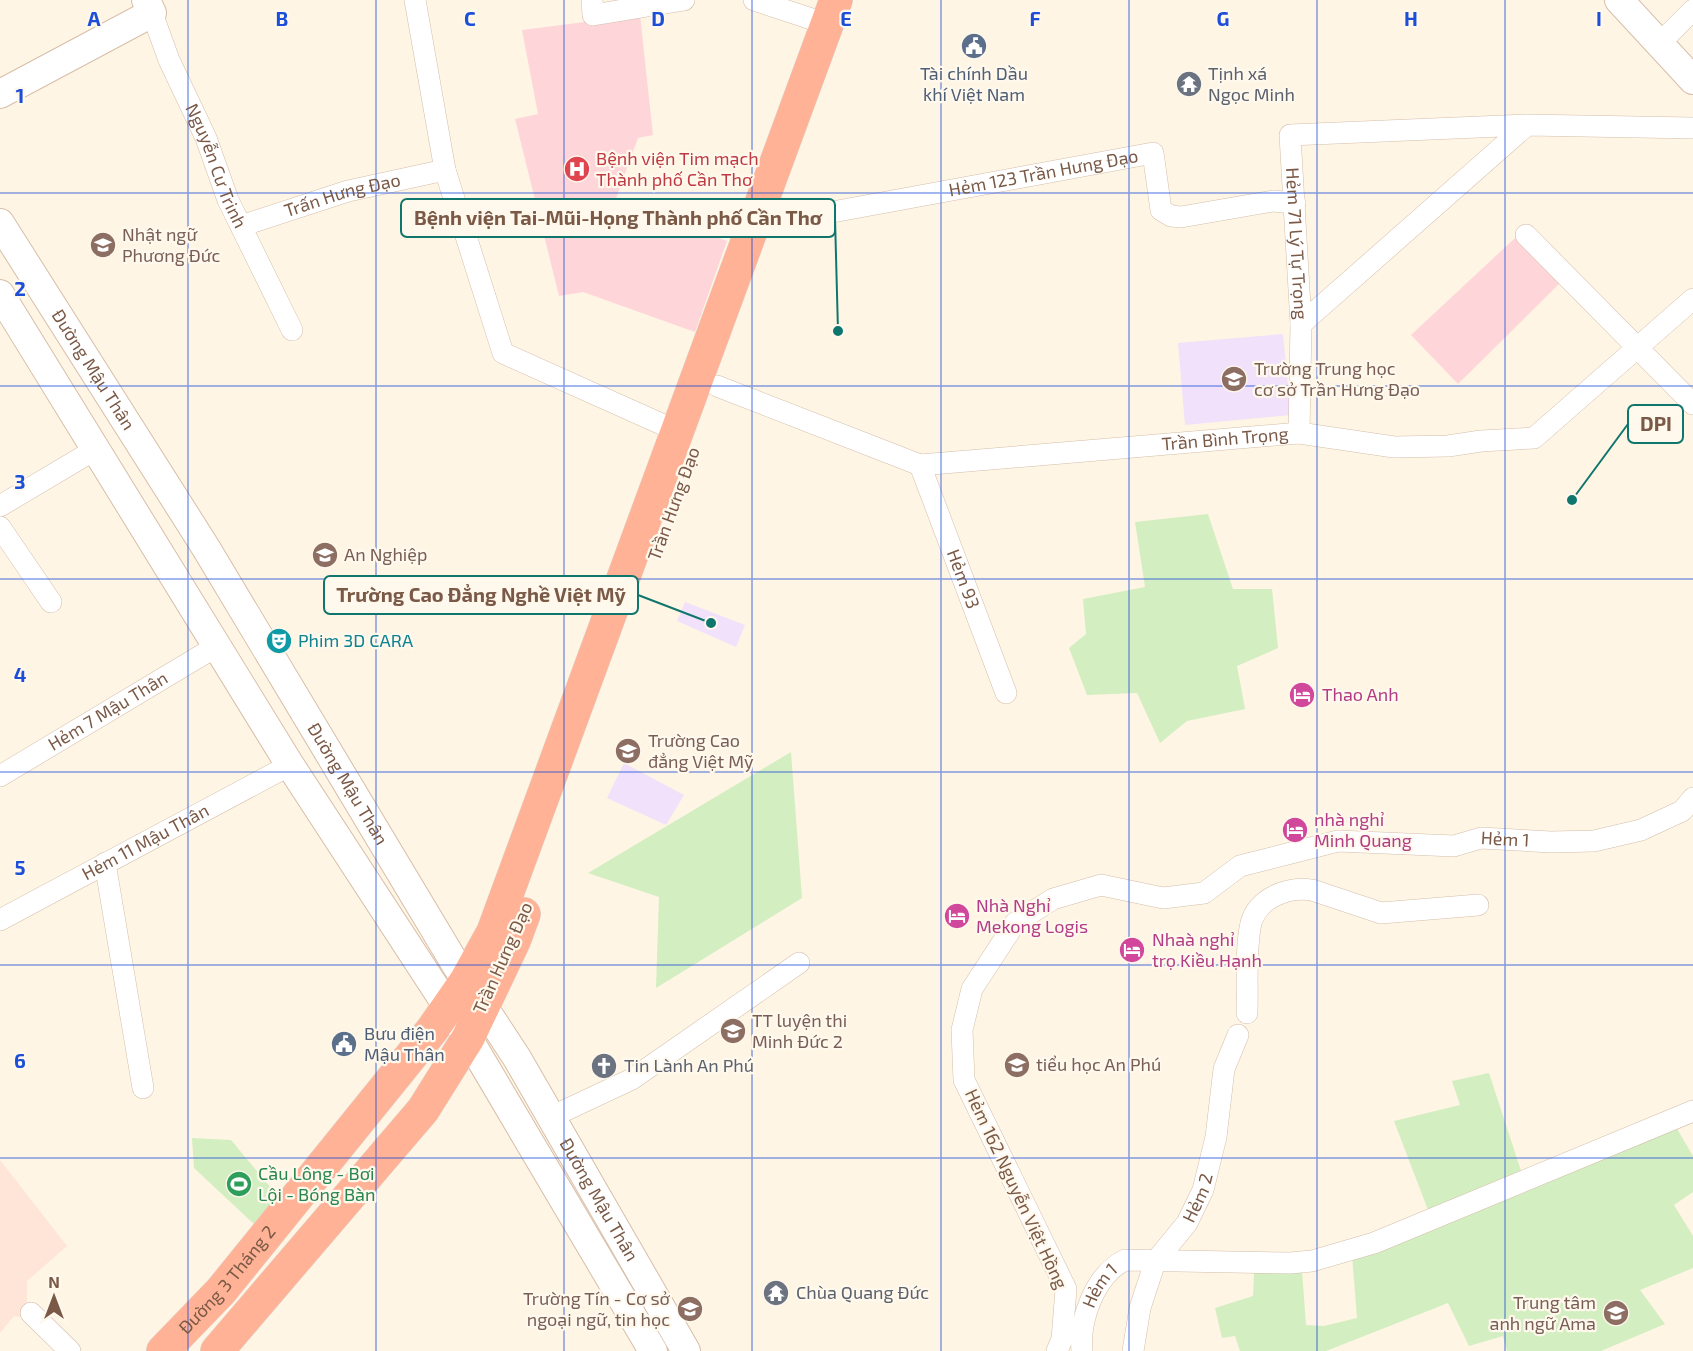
<svg xmlns="http://www.w3.org/2000/svg" width="1693" height="1351" viewBox="0 0 1693 1351" font-family="'Exo 2',sans-serif">
<style>
.commercial{fill:#ffe4d8}
.education{fill:#f2e1fb}
.medical{fill:#fed6da}
.green{fill:#d3eec1}
.lines{fill:none;stroke-linecap:round;stroke-linejoin:round}
.street-casing{stroke:#d4beab;stroke-width:22}
.secondary-casing{stroke:#d7bea8;stroke-width:30}
.highway-casing{stroke:#dfd7d3;stroke-width:34}
.street{stroke:#fff;stroke-width:21}
.secondary{stroke:#fff;stroke-width:28}
.highway{stroke:#ffb295;stroke-width:33}
.grid{fill:none;stroke:#1d4ed8;stroke-width:1.5;stroke-opacity:0.55}
.labels{text-anchor:middle;stroke-width:4.5;stroke-linejoin:round;paint-order:stroke}
.service-label{font-size:18px;fill:#4e5e75;stroke:#fff8ed}
.worship-label{font-size:18px;fill:#5b616d;stroke:#fff8ed;text-anchor:start}
.health-label{font-size:18px;fill:#be3a42;stroke:#fff8ed;text-anchor:start}
.street-label{font-size:18px;fill:#7a5946;stroke:#fff8ed}
.education-label{font-size:18px;fill:#785e54;stroke:#fff8ed;text-anchor:start}
.culture-label{font-size:18px;fill:#0d838f;stroke:#fff8ed;text-anchor:start}
.hotel-label{font-size:18px;fill:#b23c85;stroke:#fff8ed;text-anchor:start}
.leisure-label{font-size:18px;fill:#27864d;stroke:#fff8ed;text-anchor:start}
.grid-label{font-size:20px;text-anchor:middle;font-weight:bold;fill:#1d4ed8;stroke:#fff8ed;stroke-width:4.5;stroke-linejoin:round;paint-order:stroke}
.leader{fill:none;stroke:#0f766e;stroke-width:2}
.callout-dot{fill:#0f766e;stroke:#fff8ed;stroke-width:2}
.callout{fill:#fff8ed;stroke:#0f766e;stroke-width:2}
.callout-label{font-size:20px;text-anchor:middle;font-weight:bold;fill:#7a5946}
</style>
<rect width="100%" height="100%" fill="#fff5e4"/>
<path class="commercial" d="M0,1160L67,1246L27,1281V1318L14,1316L0,1333Z"/>
<g class="education">
<path d="M1283,334L1291,415L1185,425L1178,343Z"/>
<path d="M685,602L745,625L736,647L677,621Z"/>
<path d="M624,763L684,795L666,825L607,798Z"/>
</g>
<g class="medical">
<path d="M640,15L653,135L638,138L615,201L727,241L695,332L583,292L559,296L515,119L538,114L522,30Z"/>
<path d="M1515,238L1560,283L1458,384L1411,335Z"/>
</g>
<g class="green">
<path d="M1208,514L1233,589H1272L1278,648L1237,666L1245,709L1187,721L1160,743L1137,693L1087,695L1069,648L1086,634L1083,599L1145,587L1135,522Z"/>
<path d="M791,752L802,898L656,988L659,897L588,873Z"/>
<path d="M1489,1073L1523,1177L1673,1122L1693,1156V1192L1674,1205L1693,1236V1268L1640,1290L1665,1324L1601,1351H1507L1503,1336L1469,1346L1448,1303L1326,1351H1240L1235,1336L1222,1338L1215,1308L1253,1296L1254,1273L1302,1271L1306,1325L1324,1326L1357,1318L1352,1255L1433,1223L1394,1121L1460,1105L1452,1081Z"/>
<path d="M192,1138L231,1140L281,1200L256,1226L194,1168Z"/>
</g>
<g class="lines">
<g class="street-casing">
<g id="street">
<path d="M415,0L445,170L503,353L677,431"/>
<path d="M592,0L593,15L684,0"/>
<path d="M754,0L827,24"/>
<path id="s1" d="M152,13L169,60L206,138L228,200L292,330"/>
<path d="M1659,44L1693,10"/>
<path id="s2" d="M1527,125L1290,135L1301,324L1527,125L1693,128"/>
<path id="s3" d="M778,222L1153,153L1161,210L1171,216L1181,217L1273,201L1295,203"/>
<path id="s4" d="M241,226L348,191L445,170"/>
<path d="M1526,235L1693,404"/>
<path id="s5" d="M717,386L920,465L1299,433L1394,447L1448,446L1481,441L1534,438L1693,299"/>
<path d="M1299,433L1301,324"/>
<path id="s6" d="M920,465L1006,693"/>
<path d="M0,506L96,449"/>
<path d="M0,527L51,602"/>
<path id="s7" d="M0,776L217,646"/>
<path d="M105,863L143,1088"/>
<path id="s8" d="M0,920L290,765"/>
<path d="M1247,1013C1248,985 1245,951 1251,923C1258,898 1288,886 1312,890L1381,913L1478,905"/>
<path d="M551,1117L632,1079L799,963"/>
<path d="M31,1313L70,1351"/>
<path id="s9" d="M1057,1351L1062,1339L1066,1289L964,1080L962,1030L972,989L1015,923L1053,899L1101,885L1163,898L1204,893L1240,866L1338,841L1454,846L1481,838L1551,842L1594,841L1641,830L1682,811L1693,798"/>
<path id="s10" d="M1082,1351C1079,1319 1095,1275 1125,1260L1290,1263L1312,1261L1374,1243L1693,1111"/>
<path id="s11" d="M1133,1351L1140,1308L1155,1262L1187,1223L1203,1190L1216,1137L1224,1069L1238,1035"/>
</g>
</g>
<g class="secondary-casing">
<g id="secondary">
<path d="M1619,0L1693,80"/>
<path d="M0,94L152,13L146,0"/>
<path id="s12" d="M0,223L206,548L456,965L517,1058L686,1351"/>
<path d="M0,294L290,765L468,1038L653,1351"/>
</g>
</g>
<g class="highway-casing">
<g id="highway">
<path id="s13" d="M163,1351L221,1291L432,1030L466,981L493,932L836,0"/>
<path d="M217,1351L423,1110L468,1038L514,941L524,914"/>
</g>
</g>
<use href="#street" class="street"/>
<use href="#secondary" class="secondary"/>
<use href="#highway" class="highway"/>
</g>
<path class="grid" d="M188,0V1351M376,0V1351M564,0V1351M752,0V1351M941,0V1351M1129,0V1351M1317,0V1351M1505,0V1351M0,193H1693M0,386H1693M0,579H1693M0,772H1693M0,965H1693M0,1158H1693"/>
<defs>
<g id="civic-disc" transform="scale(1.35)"><circle r="9.5" fill="#5c6f8a" stroke="#fff8ed"/><path d="M-.6-6.5H3V-4.5H.6V-3L4-1V1h2V6H-6V1h2V-1L-.6-3ZM-1.2 2.5V6h2.4V2.5Z" fill="#fff"/></g>
<g id="temple-disc" transform="scale(1.35)"><circle r="9.5" fill="#6b7280" stroke="#fff8ed"/><path d="M0-6L5-2H3V0L6.5 2.5H4V6H1.5V3h-3V6H-4V2.5H-6.5L-3 0V-2H-5Z" fill="#fff"/></g>
<g id="hospital-disc" transform="scale(1.35)"><circle r="9.5" fill="#e0444e" stroke="#fff8ed"/><path d="M-5-5h3v3.5h4V-5h3V5h-3V1.5h-4V5h-3Z" fill="#fff"/></g>
<g id="school-disc" transform="scale(1.35)"><circle r="9.5" fill="#8d6e63" stroke="#fff8ed"/><path d="M0-5L7-2L0 1L-7-2ZM-4 1L0 2.5L4 1V4Q0 6-4 4Z" fill="#fff"/></g>
<g id="theatre-disc" transform="scale(1.35)"><circle r="9.5" fill="#0f9aa8" stroke="#fff8ed"/><path d="M-5-5.5Q0-4 5-5.5V0Q5 5 0 6Q-5 5-5 0ZM-3.3-2.5H-1v1.5H-3.3ZM1-2.5H3.3v1.5H1ZM-2.8 1Q0 5.5 2.8 1Z" fill="#fff"/></g>
<g id="hotel-disc" transform="scale(1.35)"><circle r="9.5" fill="#d1479c" stroke="#fff8ed"/><path d="M-6-4.5h1.5V1H6V5H4.5V3h-9V5H-6ZM-4 0a1.8 1.8 0 1 1 3.6 0ZM.5 0V-2.5h3Q6-2.5 6 0Z" fill="#fff"/></g>
<g id="university-disc" transform="scale(1.35)"><circle r="9.5" fill="#8d6e63" stroke="#fff8ed"/><path d="M0-5L7-2L0 1L-7-2ZM-4 1L0 2.5L4 1V4Q0 6-4 4Z" fill="#fff"/></g>
<g id="church-disc" transform="scale(1.35)"><circle r="9.5" fill="#6b7280" stroke="#fff8ed"/><path d="M-1.2-6h2.4v3.5h3.3v2.4h-3.3V6h-2.4V-.1h-3.3v-2.4h3.3Z" fill="#fff"/></g>
<g id="stadium-disc" transform="scale(1.35)"><circle r="9.5" fill="#2e9e5b" stroke="#fff8ed"/><path d="M0-5a6.5 5 0 1 0 0 10a6.5 5 0 1 0 0-10ZM-3.5-1.8h7v3.6h-7Z" fill="#fff"/></g>
</defs>
<g fill-rule="evenodd">
<use href="#civic-disc" x="974" y="46"/>
<use href="#temple-disc" x="1189" y="84"/>
<use href="#hospital-disc" x="577" y="169"/>
<use href="#school-disc" x="103" y="245"/>
<use href="#school-disc" x="1234" y="379"/>
<use href="#school-disc" x="325" y="555"/>
<use href="#theatre-disc" x="279" y="641"/>
<use href="#hotel-disc" x="1302" y="695"/>
<use href="#university-disc" x="628" y="751"/>
<use href="#hotel-disc" x="1295" y="830"/>
<use href="#hotel-disc" x="957" y="916"/>
<use href="#hotel-disc" x="1132" y="950"/>
<use href="#school-disc" x="733" y="1031"/>
<use href="#civic-disc" x="344" y="1044"/>
<use href="#school-disc" x="1017" y="1065"/>
<use href="#church-disc" x="604" y="1066"/>
<use href="#stadium-disc" x="239" y="1184"/>
<use href="#temple-disc" x="776" y="1293"/>
<use href="#school-disc" x="690" y="1309"/>
<use href="#school-disc" x="1616" y="1313"/>
</g>
<g class="labels">
<g class="service-label">
<text x="974" y="80">Tài chính Dầu<tspan x="974" dy="21">khí Việt Nam</tspan></text>
<text x="364" y="1040" text-anchor="start">Bưu điện<tspan x="364" dy="21">Mậu Thân</tspan></text>
</g>
<g class="worship-label">
<text x="1208" y="80">Tịnh xá<tspan x="1208" dy="21">Ngọc Minh</tspan></text>
<text x="624" y="1072">Tin Lành An Phú</text>
<text x="796" y="1299">Chùa Quang Đức</text>
</g>
<g class="health-label">
<text x="596" y="165">Bệnh viện Tim mạch<tspan x="596" dy="21">Thành phố Cần Thơ</tspan></text>
</g>
<g class="street-label">
<text dy="6" stroke="none"><textPath href="#s1" startOffset="166">Nguyễn Cư Trinh</textPath></text>
<text dy="6" stroke="none"><textPath href="#s3" startOffset="270">Hẻm 123 Trần Hưng Đạo</textPath></text>
<text dy="6" stroke="none"><textPath href="#s4" startOffset="106">Trấn Hưng Đạo</textPath></text>
<text dy="6" stroke="none"><textPath href="#s2" startOffset="346">Hẻm 71 Lý Tự Trọng</textPath></text>
<text dy="6" stroke="none"><textPath href="#s12" startOffset="174">Đường Mậu Thân</textPath></text>
<text dy="6" stroke="none"><textPath href="#s5" startOffset="524">Trần Bình Trọng</textPath></text>
<text transform="translate(674 504) rotate(-70)" y="6">Trần Hưng Đạo</text>
<text dy="6" stroke="none"><textPath href="#s6" startOffset="122">Hẻm 93</textPath></text>
<text dy="6" stroke="none"><textPath href="#s7" startOffset="126">Hẻm 7 Mậu Thân</textPath></text>
<text dy="6" stroke="none"><textPath href="#s12" startOffset="660">Đường Mậu Thân</textPath></text>
<text dy="6" stroke="none"><textPath href="#s9" startOffset="981">Hẻm 1</textPath></text>
<text dy="6" stroke="none"><textPath href="#s8" startOffset="165">Hẻm 11 Mậu Thân</textPath></text>
<text transform="translate(503 958) rotate(-66)" y="6">Trần Hưng Đạo</text>
<text transform="translate(1016 1189) rotate(65)" y="6">Hẻm 162 Nguyễn Việt Hồng</text>
<text dy="6" stroke="none"><textPath href="#s11" startOffset="170">Hẻm 2</textPath></text>
<text dy="6" stroke="none"><textPath href="#s12" startOffset="1146">Đường Mậu Thân</textPath></text>
<text dy="6" stroke="none"><textPath href="#s13" startOffset="96">Đường 3 Tháng 2</textPath></text>
<text dy="6" stroke="none"><textPath href="#s10" startOffset="69">Hẻm 1</textPath></text>
</g>
<g class="education-label">
<text x="122" y="241">Nhật ngữ<tspan x="122" dy="21">Phương Đức</tspan></text>
<text x="1254" y="375">Trường Trung học<tspan x="1254" dy="21">cơ sở Trần Hưng Đạo</tspan></text>
<text x="344" y="561">An Nghiệp</text>
<text x="648" y="747">Trường Cao<tspan x="648" dy="21">đẳng Việt Mỹ</tspan></text>
<text x="752" y="1027">TT luyện thi<tspan x="752" dy="21">Minh Đức 2</tspan></text>
<text x="1036" y="1071">tiểu học An Phú</text>
<text x="670" y="1305" text-anchor="end">Trường Tín - Cơ sở<tspan x="670" dy="21">ngoại ngữ, tin học</tspan></text>
<text x="1596" y="1309" text-anchor="end">Trung tâm<tspan x="1596" dy="21">anh ngữ Ama</tspan></text>
</g>
<g class="culture-label">
<text x="298" y="647">Phim 3D CARA</text>
</g>
<g class="hotel-label">
<text x="1322" y="701">Thao Anh</text>
<text x="1314" y="826">nhà nghỉ<tspan x="1314" dy="21">Minh Quang</tspan></text>
<text x="976" y="912">Nhà Nghỉ<tspan x="976" dy="21">Mekong Logis</tspan></text>
<text x="1152" y="946">Nhaà nghỉ<tspan x="1152" dy="21">trọ Kiều Hạnh</tspan></text>
</g>
<g class="leisure-label">
<text x="258" y="1180">Cầu Lông - Bơi<tspan x="258" dy="21">Lội - Bóng Bàn</tspan></text>
</g>
</g>
<g class="grid-label">
<text x="94" y="26">A</text>
<text x="282" y="26">B</text>
<text x="470" y="26">C</text>
<text x="658" y="26">D</text>
<text x="846" y="26">E</text>
<text x="1035" y="26">F</text>
<text x="1223" y="26">G</text>
<text x="1411" y="26">H</text>
<text x="1599" y="26">I</text>
<text x="20" y="103">1</text>
<text x="20" y="296">2</text>
<text x="20" y="489">3</text>
<text x="20" y="682">4</text>
<text x="20" y="875">5</text>
<text x="20" y="1068">6</text>
</g>
<path class="leader" d="M838 331L835 218M1572 500L1628 424M711 623L638 595"/>
<g class="callout-dot">
<circle cx="838" cy="331" r="6"/>
<circle cx="1572" cy="500" r="6"/>
<circle cx="711" cy="623" r="6"/>
</g>
<g class="callout">
<rect x="401" y="199" width="434" height="38" rx="6"/>
<rect x="1628" y="405" width="55" height="38" rx="6"/>
<rect x="324" y="576" width="314" height="38" rx="6"/>
</g>
<g class="callout-label">
<text x="618" y="225">Bệnh viện Tai-Mũi-Họng Thành phố Cần Thơ</text>
<text x="1656" y="431">DPI</text>
<text x="481" y="602">Trường Cao Đẳng Nghề Việt Mỹ</text>
</g>
<g transform="translate(54 1297)" stroke="#fff8ed" stroke-width="4.5" paint-order="stroke">
<path d="M0-4.5L10 22L0 15L-10 22Z" fill="#7a5946"/>
<text y="-9" font-size="16" font-weight="bold" text-anchor="middle" fill="#7a5946">N</text>
</g>
</svg>
